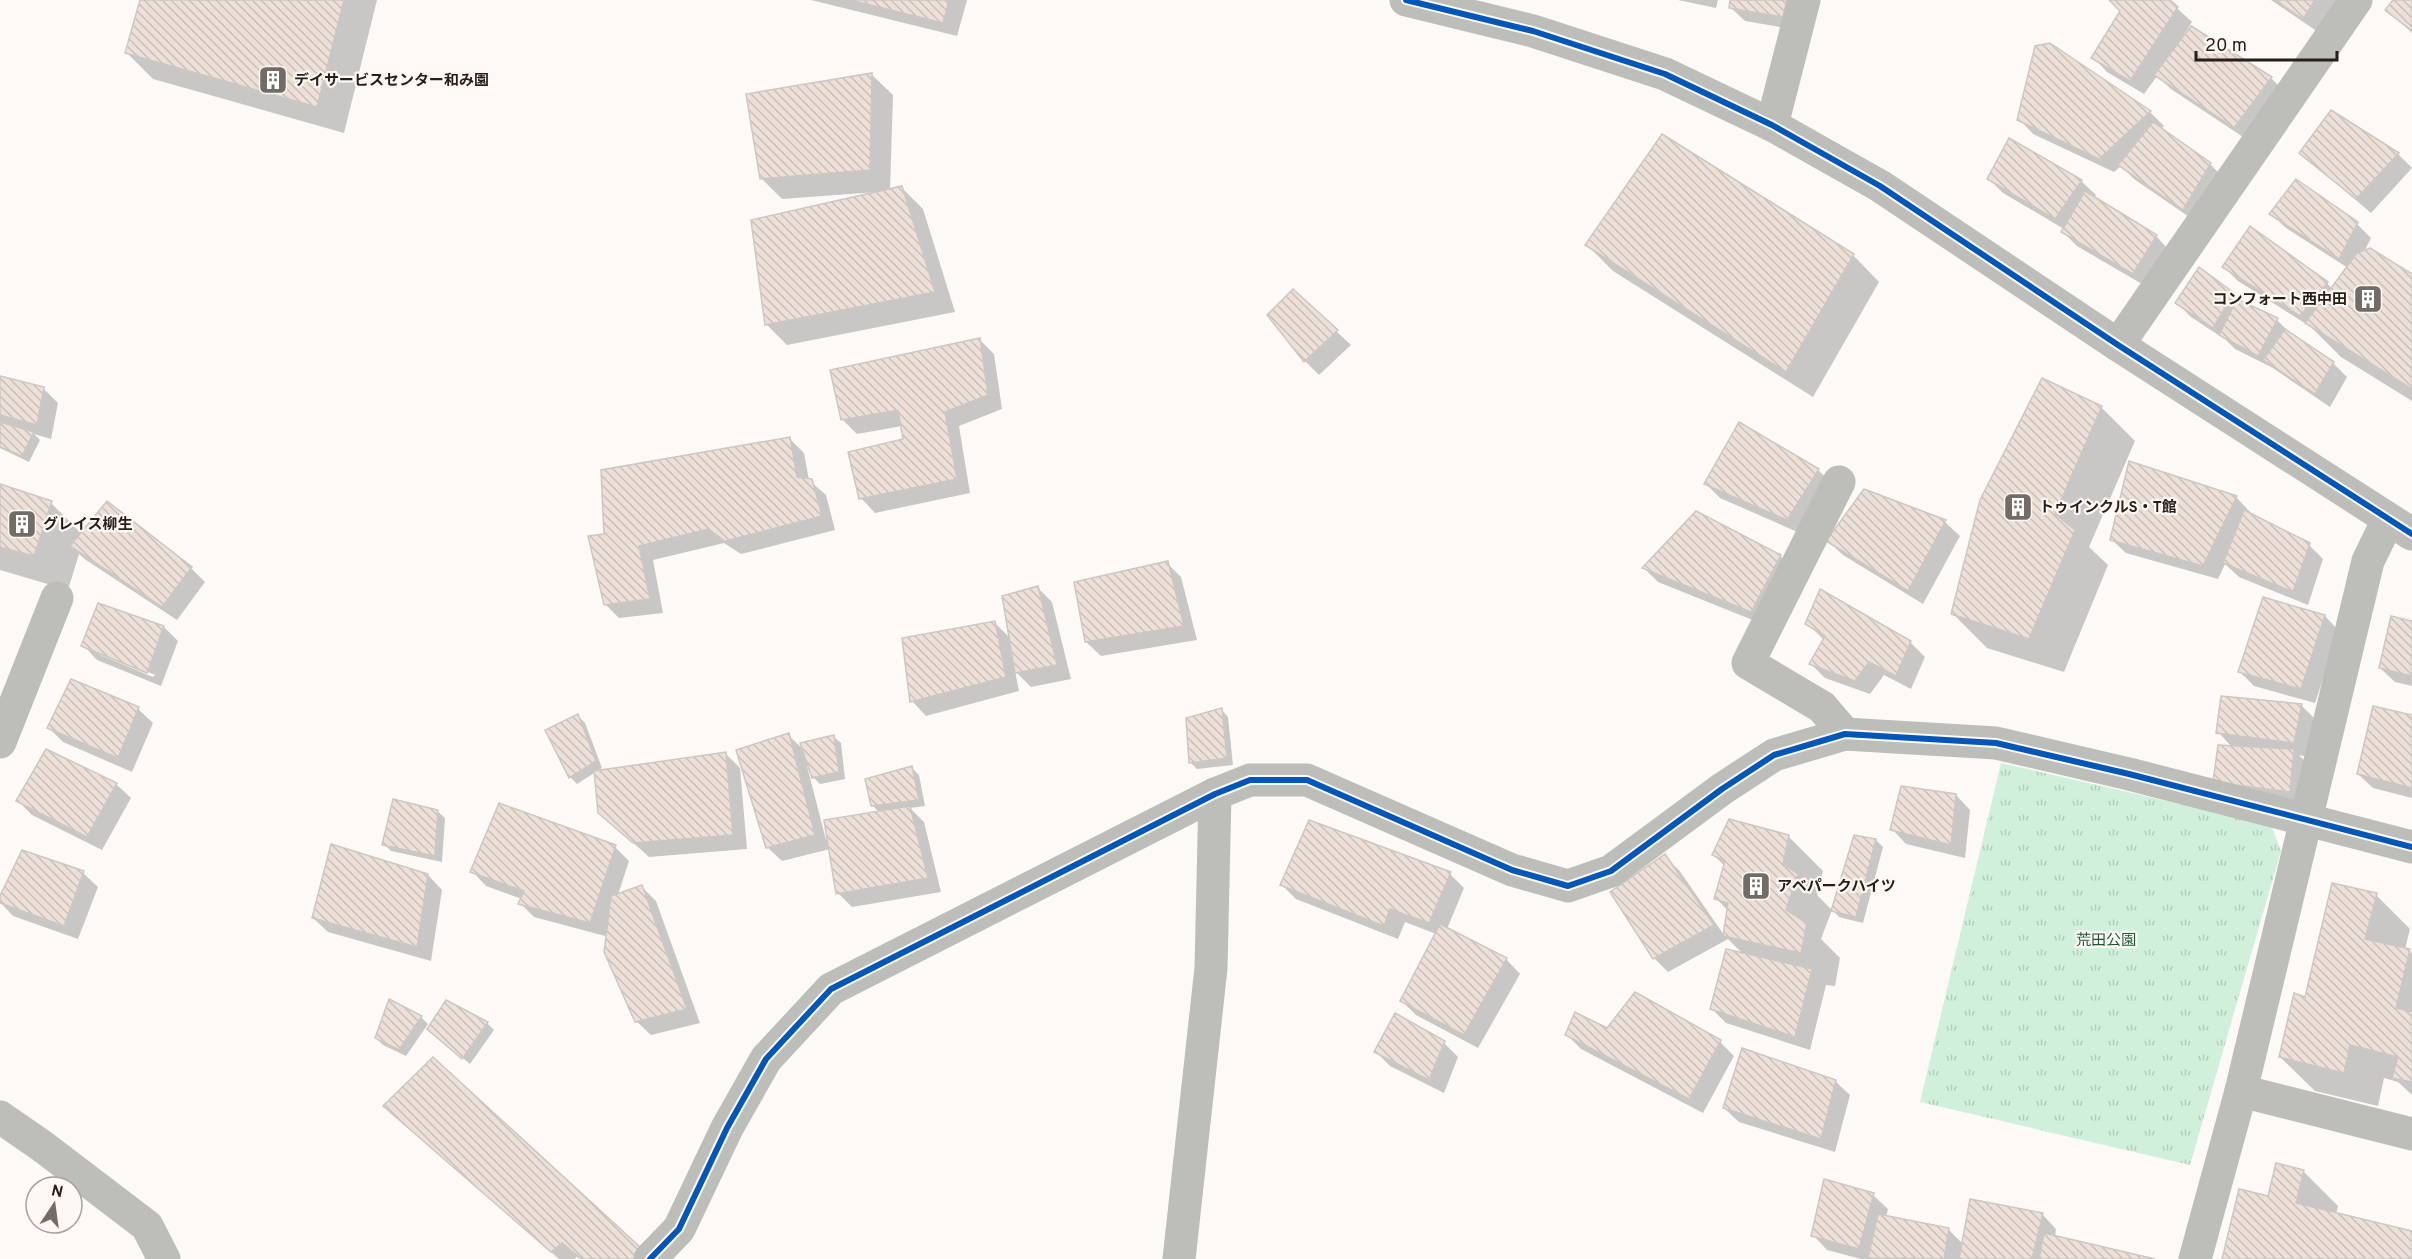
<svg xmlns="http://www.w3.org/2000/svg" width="2412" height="1259" viewBox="0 0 2412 1259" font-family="Overpass,'Noto Sans JP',sans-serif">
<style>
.grass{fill:url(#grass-tufts)}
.shadow{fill:#0003;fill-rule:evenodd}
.building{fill:url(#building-back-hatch);stroke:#cdc7c3;stroke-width:1.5}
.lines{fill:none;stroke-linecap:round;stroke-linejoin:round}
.minor{stroke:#bdbdb9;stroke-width:33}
.cycleway-casing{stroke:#fef8f5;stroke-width:10}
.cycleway{stroke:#0057b8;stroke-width:6}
.labels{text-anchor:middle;stroke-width:4.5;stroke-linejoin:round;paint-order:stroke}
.poi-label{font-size:15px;font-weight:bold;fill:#271e18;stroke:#fef8f5;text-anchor:start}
.park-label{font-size:15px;fill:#1d5738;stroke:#fef8f5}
</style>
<defs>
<pattern id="grass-tufts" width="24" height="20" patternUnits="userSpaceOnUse" patternTransform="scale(1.5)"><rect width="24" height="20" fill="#d1f0db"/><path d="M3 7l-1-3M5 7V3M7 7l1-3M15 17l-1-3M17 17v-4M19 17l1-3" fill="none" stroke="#b3cdbb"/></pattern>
<pattern id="building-back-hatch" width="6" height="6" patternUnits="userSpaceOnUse" patternTransform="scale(1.5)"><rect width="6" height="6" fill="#ede0d8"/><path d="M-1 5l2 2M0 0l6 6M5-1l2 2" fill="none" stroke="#cbc0b9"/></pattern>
</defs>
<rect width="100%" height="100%" fill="#fcf9f7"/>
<path class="grass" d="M2001,763L2271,825L2281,851L2190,1165L1920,1102Z"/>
<g class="shadow">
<path d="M141,0H377L344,133L153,79L127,53Z"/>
<path d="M811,0H967L957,36Z"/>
<path d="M1678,0H1718L1716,8Z"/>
<path d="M1732,0H1804L1797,30L1745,21L1730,7Z"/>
<path d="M2111,0H2168L2192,22L2184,34L2271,78L2285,92L2249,141L2171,89L2157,76L2144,94L2107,72L2093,57L2122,11Z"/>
<path d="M2271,0H2337L2318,32Z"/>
<path d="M2395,0H2412V33L2387,10Z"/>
<path d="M2050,45L2150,112L2164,126L2161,129L2210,164L2224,178L2198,223L2134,179L2121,166L2114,172L2033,134L2019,119Z"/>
<path d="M872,75L893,95L890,191L902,188L923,209L955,312L787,345L766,324L877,192L782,199L761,178Z"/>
<path d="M2301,153L2398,154L2412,168L2371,213Z"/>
<path d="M1989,179L2081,181L2096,195L2094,198L2156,236L2170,251L2147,287L2077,246L2063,232L2064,229L2003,193Z"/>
<path d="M2271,214L2357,224L2371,238L2364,252L2412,276V401L2341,357L2311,327L2238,281L2224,267L2327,283L2332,289L2348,268L2286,228Z"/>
<path d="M1587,245L1853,255L1879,282L1813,397L1613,271Z"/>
<path d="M1293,291L1351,345L1319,375L1305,361Z"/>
<path d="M2233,294L2240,302L2277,320L2291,334L2333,363L2347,377L2330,407L2273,368L2235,349L2226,340L2191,317L2176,302Z"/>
<path d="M980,340L994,354L1002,409L959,426L970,493L875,513L861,498L904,441L902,426L857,434L843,420Z"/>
<path d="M0,377L43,388L58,403L51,439L34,434L40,440L29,462L0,448Z"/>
<path d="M2101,407L2135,441L2089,547L2108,565L2064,672L1987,648L1953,614Z"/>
<path d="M790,439L804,453L809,480L826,495L835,530L741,554L724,543L653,560L663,613L619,618L605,604V535Z"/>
<path d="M1818,470L1833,484L1802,534L1720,498L1706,484Z"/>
<path d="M0,485L51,503L82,534L191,568L205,582L177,620L86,560L79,554L68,590L0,570Z"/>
<path d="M1864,491L1945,522L1960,536L1923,604L1843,555L1828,541Z"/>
<path d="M2236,497L2250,512L2249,514L2309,545L2323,559L2308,605L2239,577L2225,564L2218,579L2126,553L2111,539Z"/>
<path d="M1780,556L1794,570L1765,625L1658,582L1644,568Z"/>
<path d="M1167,563L1181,577L1197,640L1101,656L1086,642Z"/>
<path d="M1038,588L1052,602L1071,679L1031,687L1015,671L1019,691L926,716L912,701L994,622L1011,639Z"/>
<path d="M2325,616L2339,631L2315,703L2254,686L2240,672Z"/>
<path d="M2412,622V686L2395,682L2380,668Z"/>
<path d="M1807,623L1910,642L1925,657L1911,689L1884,675L1870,694L1825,678L1811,664L1824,640Z"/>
<path d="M164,627L178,641L161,686L97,660L83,645ZM98,651L155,675L153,677L98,654Z"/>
<path d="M71,681L138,709L153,723L132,772L63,742L49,728Z"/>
<path d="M2302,706L2316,720L2308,757L2299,755L2308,764L2304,805L2229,796L2232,747L2218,732Z"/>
<path d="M1222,710L1228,717L1233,765L1197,769L1190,762Z"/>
<path d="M578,716L585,723L602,768L577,784L570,777Z"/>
<path d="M2412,717V798L2373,788L2358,774Z"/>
<path d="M788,735L805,751L834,737L841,743L845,779L820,784L813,777L809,765L807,766L826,840L880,813L872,805L912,768L919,775L925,806L910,808L924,822L941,892L852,907L838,893L830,849L782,861L767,847Z"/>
<path d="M46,751L116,784L131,798L102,850L32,815L18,801Z"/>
<path d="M726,754L740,768L747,849L649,857L599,812Z"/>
<path d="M1956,795L1970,810L1965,858L1906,844L1892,829Z"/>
<path d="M437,811L445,818L442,862L391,851L384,844Z"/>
<path d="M1789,837L1823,871L1817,895L1832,910L1821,939L1840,958L1835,986L1826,985L1810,1050L1726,1023L1712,1009L1744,955L1728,939L1668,972L1654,958L1664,856L1679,870L1724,935L1728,911L1716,898L1725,866L1713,855Z"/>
<path d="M1855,837L1876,840L1883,847L1863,923L1839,917L1833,910Z"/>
<path d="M615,847L629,861L618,895L642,887L656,901L700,1023L651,1035L636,1021L608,931L605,936L534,917L520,903L522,899L486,886L472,871Z"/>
<path d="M22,852L83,873L98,887L78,939L13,916L0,902Z"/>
<path d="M1450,874L1464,888L1447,929L1506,959L1520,974L1478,1048L1416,1015L1401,1000L1436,934L1405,922L1398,939L1296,899L1282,885Z"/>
<path d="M428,875L442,890L431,961L328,932L313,918Z"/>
<path d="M2376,895L2410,929L2405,949L2412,953V1095L2398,1082L2384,1078L2378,1106L2315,1091L2280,1057L2306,999Z"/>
<path d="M390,1002L421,1017L428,1024L406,1056L383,1045L376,1038Z"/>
<path d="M446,1002L487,1023L494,1030L470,1064L436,1036Z"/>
<path d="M1566,1034L1720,1042L1734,1056L1703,1113L1581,1049Z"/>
<path d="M1444,1043L1458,1057L1444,1093L1390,1066L1376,1052Z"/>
<path d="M1835,1081L1850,1095L1835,1152L1739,1122L1724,1108Z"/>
<path d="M385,1106L650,1259H580L577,1257L574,1259H559Z"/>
<path d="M2277,1165L2304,1172L2338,1206L2336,1214L2412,1232V1259H2223L2269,1197Z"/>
<path d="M1873,1195L1888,1209L1886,1217L1949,1230L1963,1244L2042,1214L2056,1229L2055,1237L2148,1259H1861L1827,1250L1813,1235Z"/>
</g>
<g class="building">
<path d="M140,0H344L317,107L125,53Z"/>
<path d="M850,0H949L943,23Z"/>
<path d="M1730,0H1787L1783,17L1729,8Z"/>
<path d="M2109,0H2170L2178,7L2130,81L2091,58L2120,11Z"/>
<path d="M2275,0H2315L2303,19Z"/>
<path d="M2393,0H2412V31L2385,10Z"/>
<path d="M2191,26L2272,77L2234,128L2154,75Z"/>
<path d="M2050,43L2151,111L2099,159L2017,120L2035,46Z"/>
<path d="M872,73L870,170L760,179L746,94Z"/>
<path d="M2331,110L2399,153L2356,199L2299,153Z"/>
<path d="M2153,122L2211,163L2183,210L2118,165Z"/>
<path d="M1662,134L1854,254L1786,372L1585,245Z"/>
<path d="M2009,138L2082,180L2055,219L1987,179Z"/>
<path d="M2296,179L2358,222L2339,259L2269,214Z"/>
<path d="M902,186L935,292L765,325L751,220Z"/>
<path d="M2085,191L2157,235L2133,274L2061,232Z"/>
<path d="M2250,226L2328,282L2300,316L2222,267Z"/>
<path d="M2370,248L2412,274V389L2305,323L2357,253Z"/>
<path d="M2199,267L2234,293L2213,328L2175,303Z"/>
<path d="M1293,289L1338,330L1304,362L1267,315Z"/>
<path d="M2237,299L2278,318L2258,356L2219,335Z"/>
<path d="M2285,329L2334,362L2315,394L2263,360Z"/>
<path d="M980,338L988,395L945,412L957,479L859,499L848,452L903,439L898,410L841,420L830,370Z"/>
<path d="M0,376L44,387L37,425L0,415Z"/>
<path d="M2042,378L2102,406L2055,514L2075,530L2029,639L1951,614L1980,500Z"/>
<path d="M0,422L34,432L22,456L0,447Z"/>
<path d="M1739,422L1819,469L1787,520L1704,484Z"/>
<path d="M790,437L797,477L812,479L822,516L725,541L708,529L639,546L650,599L604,605L588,536L604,534L601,470Z"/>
<path d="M2129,461L2237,496L2203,566L2110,540Z"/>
<path d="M0,484L52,501L34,556L0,547Z"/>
<path d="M1864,489L1946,520L1908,591L1826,541Z"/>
<path d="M107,501L192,567L162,607L70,546Z"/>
<path d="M2244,510L2310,543L2293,592L2223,563Z"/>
<path d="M1696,511L1781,555L1751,612L1642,568Z"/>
<path d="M1168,561L1184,626L1085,642L1074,582Z"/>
<path d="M1038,586L1057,665L1015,673L1002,596Z"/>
<path d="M1820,589L1911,641L1896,676L1869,662L1855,681L1809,664L1825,636L1805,624Z"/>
<path d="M2263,597L2325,615L2301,689L2238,672Z"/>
<path d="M98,603L164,626L147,673L81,646Z"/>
<path d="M2391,616L2412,621V676L2379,668Z"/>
<path d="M995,621L1006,677L910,702L902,638Z"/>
<path d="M71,679L139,707L118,758L47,728Z"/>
<path d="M2221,696L2302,704L2294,743L2216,733Z"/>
<path d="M2373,706L2412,715V788L2357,774Z"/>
<path d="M1222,708L1227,758L1189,763L1186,718Z"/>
<path d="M578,714L596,761L569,778L545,730Z"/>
<path d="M789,733L815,835L766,848L736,750Z"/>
<path d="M834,735L839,772L812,778L800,743Z"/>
<path d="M2218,745L2294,749L2290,792L2213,782Z"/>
<path d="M46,749L117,783L87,837L16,801Z"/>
<path d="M726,752L733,835L633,843L598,813L594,771Z"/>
<path d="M912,766L919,800L871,806L865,779Z"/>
<path d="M1901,786L1956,794L1951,845L1890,830Z"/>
<path d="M393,799L438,810L435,856L382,845Z"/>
<path d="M499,803L616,845L590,923L518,904L524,891L470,872Z"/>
<path d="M910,806L928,878L836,894L824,820Z"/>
<path d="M1729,819L1789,835L1783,864L1798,874L1786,910L1807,923L1801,953L1723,936L1728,903L1714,899L1725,861L1712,855Z"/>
<path d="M1309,820L1451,872L1429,923L1390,909L1384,926L1280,885Z"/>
<path d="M1854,835L1876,839L1856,917L1831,911Z"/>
<path d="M331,844L428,874L417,947L312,918Z"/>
<path d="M22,850L84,871L64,926L0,903V896Z"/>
<path d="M1665,854L1714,925L1653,959L1610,892Z"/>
<path d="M2332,883L2377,893L2365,939L2410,949L2396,1008L2412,1012V1082L2392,1078L2398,1057L2350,1045L2344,1073L2279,1057L2294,993L2305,997Z"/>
<path d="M642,885L687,1009L635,1022L604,952L611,896Z"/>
<path d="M1440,924L1507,958L1464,1035L1400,1001Z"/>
<path d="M1726,949L1812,969L1795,1037L1710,1009Z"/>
<path d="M1635,992L1721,1040L1689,1099L1565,1035L1575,1012L1607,1028Z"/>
<path d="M389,999L422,1016L399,1050L375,1038Z"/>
<path d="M446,1000L488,1022L462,1059L427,1029Z"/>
<path d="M1395,1013L1445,1041L1429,1080L1374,1052Z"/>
<path d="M1742,1048L1836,1080L1821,1139L1723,1108Z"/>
<path d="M433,1057L641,1248L634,1259H582L562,1243L551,1252L383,1106Z"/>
<path d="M2276,1163L2304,1170L2296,1203L2412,1231V1259H2222L2239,1189L2268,1196Z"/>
<path d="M1824,1179L1874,1193L1859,1249L1811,1236Z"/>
<path d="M1970,1199L2043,1213L2032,1259H1959Z"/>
<path d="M1878,1214L1949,1228L1944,1259L1868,1258Z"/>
<path d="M2044,1233L2155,1259H2039Z"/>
</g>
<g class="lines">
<g class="minor">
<path d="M1406,0L1533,31L1665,74L1772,125L1880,186L2118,345L2412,534"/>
<path d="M1772,125L1804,0"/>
<path d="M2118,345L2356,0"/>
<path d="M1839,482L1748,663L1822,707L1845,734"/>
<path d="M0,742L57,598"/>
<path d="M2241,1091L2412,1134"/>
<path d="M0,1117L42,1146L147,1226L164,1259"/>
<path d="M650,1259L679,1229L727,1128L766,1059L831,989L1215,794L1250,780H1307L1512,870L1568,886L1611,871L1722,789L1774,755L1845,734L1996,743L2129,774L2412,847"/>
<path d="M1179,1259L1211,968L1215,794"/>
<path d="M2195,1259L2241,1091L2368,561L2388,520"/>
</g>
<g class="cycleway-casing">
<g id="cycleway">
<path d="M1406,0L1533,31L1665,74L1772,125L1880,186L2118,345L2412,534"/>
<path d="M650,1259L679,1229L727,1128L766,1059L831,989L1215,794L1250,780H1307L1512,870L1568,886L1611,871L1722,789L1774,755L1845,734L1996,743L2129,774L2412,847"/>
</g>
</g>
<use href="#cycleway" class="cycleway"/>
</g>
<defs>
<g id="building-square" transform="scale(1.5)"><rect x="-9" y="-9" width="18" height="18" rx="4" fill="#726b66" stroke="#fef8f5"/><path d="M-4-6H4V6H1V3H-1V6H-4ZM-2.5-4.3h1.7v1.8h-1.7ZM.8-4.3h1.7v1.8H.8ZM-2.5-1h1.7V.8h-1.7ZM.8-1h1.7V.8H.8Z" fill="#fff"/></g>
</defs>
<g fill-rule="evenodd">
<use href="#building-square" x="273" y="80"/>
<use href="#building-square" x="2368" y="299"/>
<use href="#building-square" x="2018" y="507"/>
<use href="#building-square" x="22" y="524"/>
<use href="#building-square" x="1756" y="886"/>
</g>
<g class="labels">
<g class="poi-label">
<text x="294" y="85">デイサービスセンター和み園</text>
<text x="2347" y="304" text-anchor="end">コンフォート西中田</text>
<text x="2039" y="512">トゥインクルS・T館</text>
<text x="43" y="529">グレイス柳生</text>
<text x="1777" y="891">アベパークハイツ</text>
</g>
<g class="park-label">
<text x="2106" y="945">荒田公園</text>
</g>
</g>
<g transform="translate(54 1205) rotate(13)"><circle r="28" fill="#fef8f5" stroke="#a8a19d" stroke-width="1.5"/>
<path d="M0-4.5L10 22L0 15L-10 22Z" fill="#726b66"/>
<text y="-9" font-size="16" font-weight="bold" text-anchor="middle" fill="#271e18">N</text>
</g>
<path d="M2196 51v9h141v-9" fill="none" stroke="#271e18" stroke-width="3"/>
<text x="2205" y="51" font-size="18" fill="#271e18" stroke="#fef8f5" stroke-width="4.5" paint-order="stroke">20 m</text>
</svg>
